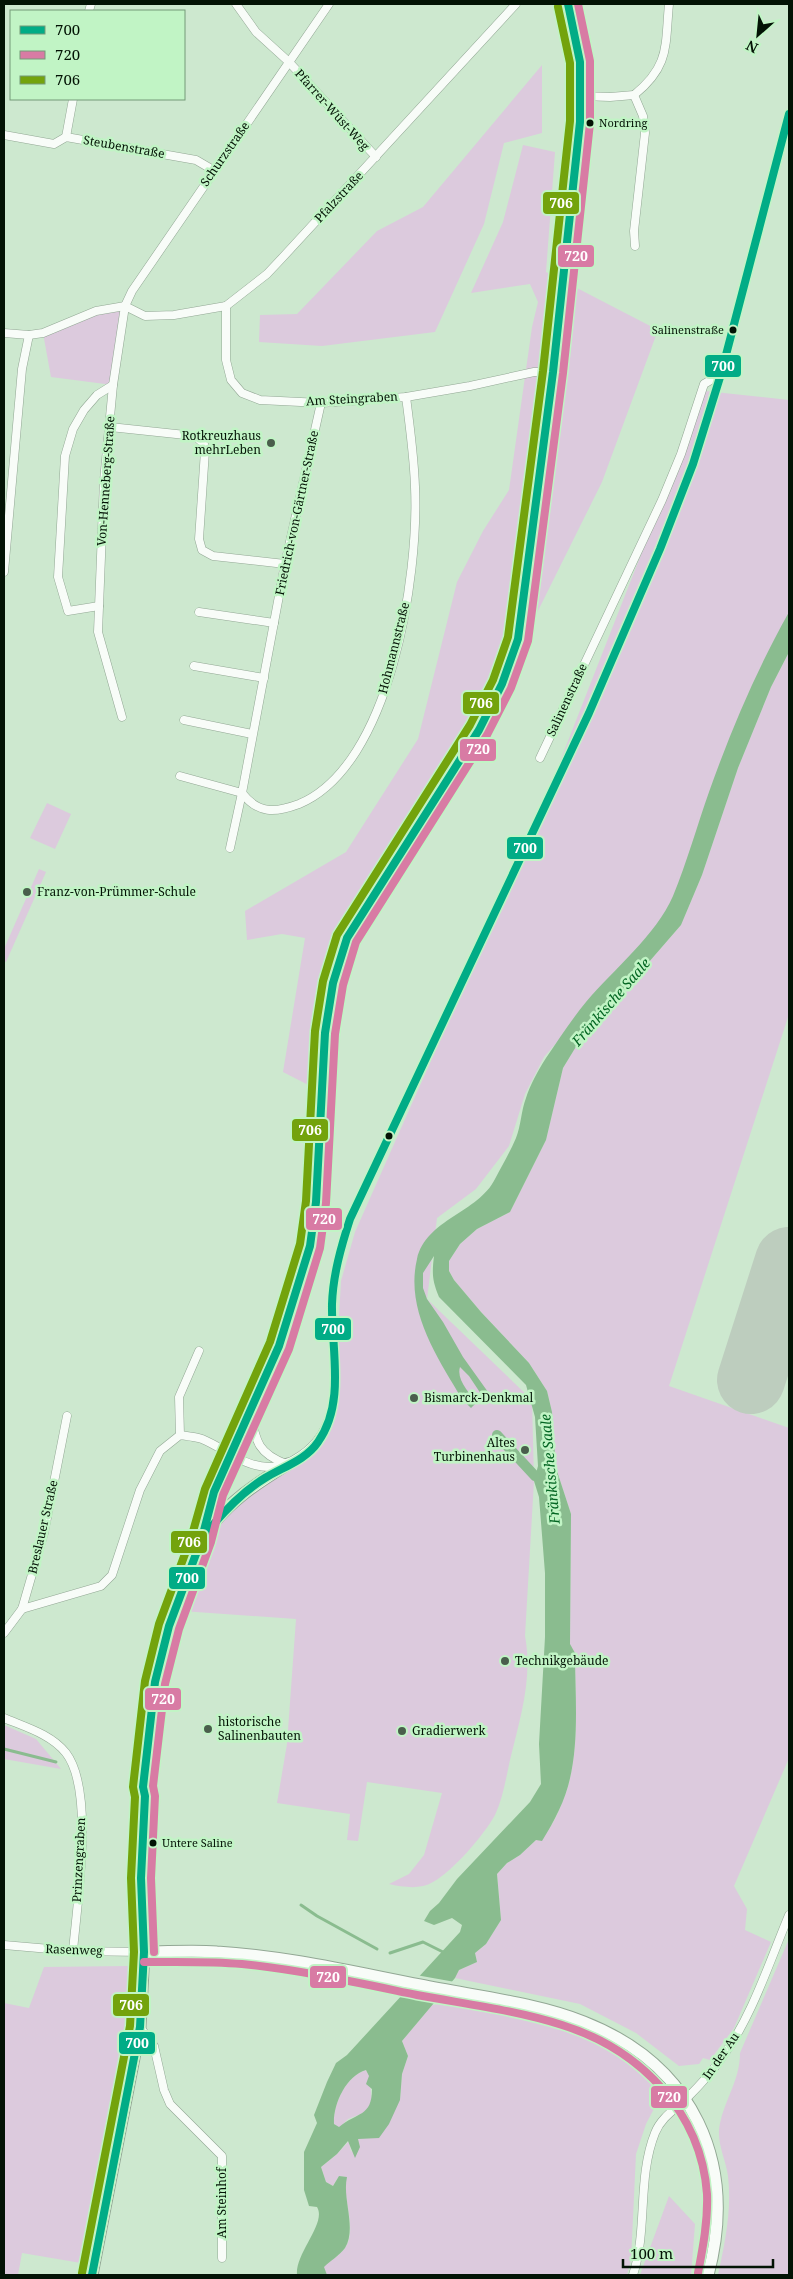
<svg xmlns="http://www.w3.org/2000/svg" width="793" height="2279" viewBox="0 0 793 2279" font-family="'Noto Serif',serif">
<style>
.green{fill:#dccadd}
.water{fill:#8abc8f;fill-rule:evenodd}
.pier{fill:#cde8cf}
.lines{fill:none;stroke-linecap:round;stroke-linejoin:round}
.stream{stroke:#8abc8f;stroke-width:3}
.canal{stroke:#8abc8f;stroke-width:10}
.runway{stroke:#bdcdbe;stroke-width:68}
.street-casing{stroke:#92a794;stroke-width:9}
.secondary-casing{stroke:#92a794;stroke-width:13}
.street{stroke:#f8fcf8;stroke-width:8}
.secondary{stroke:#f8fcf8;stroke-width:11}
.bus-1-casing{stroke:#c1f4c5;stroke-width:11}
.bus-2-casing{stroke:#c1f4c5;stroke-width:11}
.bus-3-casing{stroke:#c1f4c5;stroke-width:11}
.bus-1{stroke:#01ac86;stroke-width:8}
.bus-2{stroke:#d87ba4;stroke-width:8}
.bus-3{stroke:#73a30c;stroke-width:8}
.bus-dot{fill:#031305;stroke:#c1f4c5;stroke-width:2}
.poi-dot{fill:#4a5e4c;stroke:#c1f4c5;stroke-width:2}
.labels{text-anchor:middle;stroke-width:5;stroke-linejoin:round;paint-order:stroke}
.bus-label{font-size:11px;fill:#031305;stroke:#c1f4c5;text-anchor:start}
.street-label{font-size:12px;fill:#031305;stroke:#c1f4c5}
.poi-label{font-size:12px;fill:#031305;stroke:#c1f4c5;text-anchor:start}
.water-label{font-size:14px;font-style:italic;fill:#036522;stroke:#c1f4c5}
.line-badge{stroke:#c1f4c5;stroke-width:2}
.badge-label{font-size:14px;text-anchor:middle;font-weight:bold;fill:#fff}
</style>
<rect width="100%" height="100%" fill="#cde8cf"/>
<g class="green">
<path d="M542,65V133L504,143L484,224L435,332L322,346L259,342L260,315L297,314L377,231L423,207Z"/>
<path d="M523,145L555,152L546,272L658,330L602,482L520,647L484,740L367,933L341,982L322,1092L283,1072L305,938L282,934L247,940L245,911L346,852L418,739L457,582L483,531L509,490L532,327L538,302L530,284L471,293L503,222Z"/>
<path d="M125,306L113,385L51,377L43,333Z"/>
<path d="M705,391L789,400V628L675,908L544,1057L525,1094L509,1146L476,1189L437,1218L427,1299L532,1400L534,1481L525,1636C533,1678 520,1719 510,1760C506,1778 503,1798 495,1815C484,1835 453,1871 433,1882C420,1890 403,1887 389,1884L409,1874L424,1855L442,1793L367,1782L358,1841L347,1840L350,1814L277,1803L287,1744L296,1619L182,1611L218,1517L316,1445L335,1389L341,1281L355,1232L532,833Z"/>
<path d="M789,652V1014L669,1386L789,1428V1758L734,1886L747,1909L745,1930L771,1942L734,2028L710,2060L703,2058L699,2064L679,2066L636,2033L580,2004L455,1978L459,1970L477,1962L475,1953L486,1944L501,1920L497,1874L507,1863L520,1855L536,1840H542C548,1830 555,1821 559,1810C582,1763 575,1704 575,1653L570,1645L571,1514L556,1468L552,1412L547,1391L529,1363L481,1312L454,1280L449,1271V1261L460,1244L477,1229L510,1212L546,1140L563,1068L577,1045L681,925L702,875L738,768L771,687Z"/>
<path d="M47,803L71,814L55,849L30,838Z"/>
<path d="M39,869L46,872L6,962L4,961V949Z"/>
<path d="M4,1725L36,1739L61,1769L4,1759Z"/>
<path d="M789,1939V2275H718C725,2242 732,2210 728,2176C726,2161 718,2146 719,2130C722,2103 740,2082 740,2053Z"/>
<path d="M129,1966L123,2059L81,2263L22,2253L18,2275H4V2003L29,2008L44,1967Z"/>
<path d="M441,2004L567,2022L626,2049L655,2075L660,2085L657,2103L646,2124L636,2154L631,2260L627,2275H327L323,2267C330,2261 340,2255 345,2248C358,2229 342,2199 346,2177L339,2176L333,2186L326,2182L321,2167L337,2154L349,2141L351,2152L358,2139L400,2100L402,2074L408,2056L402,2041L432,2005Z"/>
<path d="M366,2070L369,2076L372,2101L366,2112L348,2119L339,2128L334,2124C333,2104 346,2076 366,2070Z"/>
<path d="M669,2196L695,2224L691,2275H640Z"/>
</g>
<path class="water" d="M789,612V652L771,687L738,768L702,875L681,925L577,1045L563,1068L546,1140L510,1212L477,1229L460,1244L449,1261V1271L454,1280L481,1312L529,1363L547,1391L552,1412L556,1468L571,1514L570,1644L575,1653C575,1704 582,1763 559,1810C554,1821 548,1831 542,1841L536,1840L520,1855L507,1863L497,1874L501,1920L486,1944L475,1953L477,1962L459,1970L455,1978L402,2041L408,2056L402,2074L400,2100L389,2124L379,2138L358,2139L360,2147L355,2158L348,2141L337,2154L321,2167L326,2182L333,2186L339,2176L347,2177C342,2199 357,2228 345,2248C340,2255 330,2261 324,2267L327,2275H297C295,2253 327,2223 317,2207L309,2206L304,2190V2152L317,2123L314,2115L327,2082L336,2063L347,2055L460,1932L462,1925L452,1918L434,1925L424,1921L430,1911L439,1903L457,1879L530,1802L541,1784L539,1744L545,1637V1573L539,1497L534,1481L538,1466L535,1417L526,1385L439,1297C432,1280 432,1273 434,1256L423,1273V1288L427,1299L443,1322L463,1357L488,1392L483,1397L469,1376L460,1367C456,1380 470,1393 476,1403L471,1408L462,1399C437,1357 405,1310 417,1259C426,1219 478,1213 495,1179C502,1166 510,1152 516,1138C521,1126 521,1111 526,1098C530,1085 539,1069 546,1058C559,1039 572,1019 586,1002C614,969 656,935 673,896C687,862 697,826 709,792C731,730 757,669 789,612ZM366,2070L369,2076L366,2084L372,2089C372,2117 357,2112 339,2127L334,2124C333,2104 346,2076 366,2070Z"/>
<path class="pier" d="M416,1975L455,1982L442,1998L402,1990Z"/>
<g class="lines">
<g class="stream">
<path d="M4,1749L56,1762"/>
<path d="M301,1905L317,1916L377,1949"/>
<path d="M390,1953L423,1942L443,1952"/>
</g>
<path class="canal" d="M497,1435L535,1476"/>
<path class="runway" d="M751,1380L789,1261"/>
<g class="street-casing">
<g id="street">
<path d="M236,4L256,32L289,62L376,157"/>
<path d="M89,11L91,4"/>
<path d="M634,95C670,66 665,46 669,4"/>
<path d="M582,96L610,97L634,95L643,116L645,133L634,231L635,246"/>
<path d="M4,135L54,144L66,137L196,160L213,170"/>
<path d="M66,137L73,99"/>
<path d="M125,306L145,316L174,315L226,306L267,274L283,257L516,4"/>
<path d="M226,306V360L231,380L242,393L260,400L321,403L406,397L470,386L534,372H553"/>
<path d="M4,333L29,335L43,333L96,311L125,306"/>
<path d="M110,427L195,436L204,444L205,451L199,539L202,550L213,556L285,564"/>
<path d="M4,572L22,369L29,335"/>
<path d="M99,606L68,611L58,577L65,456L73,429L84,410L97,395L113,385"/>
<path d="M199,612L274,623"/>
<path d="M194,666L264,678"/>
<path d="M122,717L98,632L104,481L113,385L125,306L132,291L329,4"/>
<path d="M184,720L252,734"/>
<path d="M540,758L662,500L681,454L704,384L721,374"/>
<path d="M180,776L242,793L285,564L321,403"/>
<path d="M242,793C258,814 275,813 299,804C391,766 419,575 415,487C414,457 410,427 406,397"/>
<path d="M230,848L242,793"/>
<path d="M250,1412C256,1441 257,1453 286,1464"/>
<path d="M180,1435L179,1397L199,1351"/>
<path d="M22,1609L101,1586L112,1575L140,1490L160,1451L180,1435C187,1436 196,1437 202,1439C224,1448 244,1467 269,1467C281,1467 290,1463 300,1456C351,1423 331,1354 332,1304C333,1274 341,1246 350,1219L589,713L660,549L693,464L721,374L789,114"/>
<path d="M4,1633L22,1609L44,1533L67,1416"/>
<path d="M4,1718C25,1727 51,1734 66,1753C95,1791 77,1903 73,1951"/>
<path d="M4,1945L73,1951L144,1952"/>
<path d="M140,2027L154,2046L164,2090L170,2104L222,2156V2258"/>
<path d="M633,2275C648,2229 637,2178 655,2133C661,2117 677,2108 688,2097C700,2085 711,2073 721,2059C752,2017 769,1963 789,1915"/>
</g>
</g>
<g class="secondary-casing">
<g id="secondary">
<path d="M206,1532C231,1500 254,1485 288,1464"/>
<path d="M144,1952C168,1952 193,1950 217,1952C285,1956 353,1972 420,1985C473,1996 534,2002 584,2022C693,2065 738,2162 708,2275"/>
<path d="M92,2275L140,2027L144,1952L141,1878L145,1796L143,1787L155,1682L169,1626L202,1538L214,1492L279,1346L310,1246L316,1202L325,1033L333,983L347,938L479,730L502,684L518,639L553,372L580,122C583,81 580,43 568,4"/>
</g>
</g>
<use href="#street" class="street"/>
<use href="#secondary" class="secondary"/>
<g class="bus-1-casing">
<g id="bus-1">
<path d="M207,1532C224,1511 242,1492 265,1478C283,1467 306,1460 318,1442C346,1403 331,1348 332,1304C333,1275 341,1247 350,1219L589,713L660,549L693,464L721,374L789,114"/>
<path d="M92,2275L140,2027L144,1952L141,1878L145,1796L143,1787L155,1682L169,1626L202,1538L214,1492L279,1346L310,1246L316,1202L325,1033L333,983L347,938L479,730L502,684L518,639L553,372L580,122V62L568,4"/>
</g>
</g>
<g class="bus-2-casing">
<g id="bus-2">
<path d="M154,1952L151,1878L155,1796L153,1786L165,1684L179,1629L211,1542L223,1495L289,1349L320,1248L326,1203L335,1034L343,985L356,942L487,735L511,688L528,641L563,373L590,123V61L578,4"/>
<path d="M144,1962C177,1962 209,1961 242,1964C301,1970 359,1983 417,1995C465,2004 515,2010 562,2025C639,2049 701,2111 707,2194C708,2221 703,2247 698,2273"/>
</g>
</g>
<g class="bus-3-casing">
<path id="bus-3" d="M82,2273L130,2026L134,1952L131,1878L135,1797L133,1787L145,1681L159,1624L192,1535L205,1489L270,1342L300,1244L306,1201L315,1031L323,981L337,935L470,725L493,680L508,637L543,371L570,121V63L558,7"/>
</g>
<use href="#bus-1" class="bus-1"/>
<use href="#bus-2" class="bus-2"/>
<use href="#bus-3" class="bus-3"/>
</g>
<g class="bus-dot">
<circle cx="590" cy="123" r="4.5"/>
<circle cx="733" cy="330" r="4.5"/>
<circle cx="389" cy="1136" r="4.5"/>
<circle cx="153" cy="1843" r="4.5"/>
</g>
<g class="poi-dot">
<circle cx="271" cy="443" r="5"/>
<circle cx="27" cy="892" r="5"/>
<circle cx="414" cy="1398" r="5"/>
<circle cx="525" cy="1450" r="5"/>
<circle cx="505" cy="1661" r="5"/>
<circle cx="208" cy="1729" r="5"/>
<circle cx="402" cy="1731" r="5"/>
</g>
<g class="labels">
<g class="bus-label">
<text x="599" y="127">Nordring</text>
<text x="724" y="334" text-anchor="end">Salinenstraße</text>
<text x="162" y="1847">Untere Saline</text>
</g>
<g class="street-label">
<text transform="translate(332 110) rotate(48)" y="4">Pfarrer-Wüst-Weg</text>
<text transform="translate(124 147) rotate(10)" y="4">Steubenstraße</text>
<text transform="translate(225 154) rotate(-55)" y="4">Schurzstraße</text>
<text transform="translate(339 197) rotate(-47)" y="4">Pfalzstraße</text>
<text transform="translate(352 399) rotate(-3)" y="4">Am Steingraben</text>
<text transform="translate(106 481) rotate(-86)" y="4">Von-Henneberg-Straße</text>
<text transform="translate(297 513) rotate(-78)" y="4">Friedrich-von-Gärtner-Straße</text>
<text transform="translate(394 648) rotate(-76)" y="4">Hohmannstraße</text>
<text transform="translate(567 700) rotate(-65)" y="4">Salinenstraße</text>
<text transform="translate(43 1527) rotate(-77)" y="4">Breslauer Straße</text>
<text transform="translate(79 1860) rotate(-87)" y="4">Prinzengraben</text>
<text transform="translate(74 1950) rotate(2)" y="4">Rasenweg</text>
<text transform="translate(721 2056) rotate(-55)" y="4">In der Au</text>
<text transform="translate(222 2203) rotate(-90)" y="4">Am Steinhof</text>
</g>
<g class="poi-label">
<text x="261" y="440" text-anchor="end">Rotkreuzhaus<tspan x="261" dy="14">mehrLeben</tspan></text>
<text x="37" y="896">Franz-von-Prümmer-Schule</text>
<text x="424" y="1402">Bismarck-Denkmal</text>
<text x="515" y="1447" text-anchor="end">Altes<tspan x="515" dy="14">Turbinenhaus</tspan></text>
<text x="515" y="1665">Technikgebäude</text>
<text x="218" y="1726">historische<tspan x="218" dy="14">Salinenbauten</tspan></text>
<text x="412" y="1735">Gradierwerk</text>
</g>
<g class="water-label">
<text transform="translate(611 1002) rotate(-49)" y="5">Fränkische Saale</text>
<text transform="translate(550 1469) rotate(-95)" y="5">Fränkische Saale</text>
</g>
</g>
<g class="line-badge">
<rect x="542" y="191" width="38" height="24" rx="5" fill="#73a30c"/>
<rect x="557" y="244" width="38" height="24" rx="5" fill="#d87ba4"/>
<rect x="704" y="354" width="38" height="24" rx="5" fill="#01ac86"/>
<rect x="462" y="691" width="38" height="24" rx="5" fill="#73a30c"/>
<rect x="459" y="738" width="38" height="24" rx="5" fill="#d87ba4"/>
<rect x="506" y="836" width="38" height="24" rx="5" fill="#01ac86"/>
<rect x="291" y="1118" width="38" height="24" rx="5" fill="#73a30c"/>
<rect x="305" y="1207" width="38" height="24" rx="5" fill="#d87ba4"/>
<rect x="314" y="1317" width="38" height="24" rx="5" fill="#01ac86"/>
<rect x="170" y="1530" width="38" height="24" rx="5" fill="#73a30c"/>
<rect x="168" y="1566" width="38" height="24" rx="5" fill="#01ac86"/>
<rect x="144" y="1687" width="38" height="24" rx="5" fill="#d87ba4"/>
<rect x="309" y="1965" width="38" height="24" rx="5" fill="#d87ba4"/>
<rect x="112" y="1993" width="38" height="24" rx="5" fill="#73a30c"/>
<rect x="118" y="2031" width="38" height="24" rx="5" fill="#01ac86"/>
<rect x="650" y="2085" width="38" height="24" rx="5" fill="#d87ba4"/>
</g>
<g class="badge-label">
<text x="561" y="208">706</text>
<text x="576" y="261">720</text>
<text x="723" y="371">700</text>
<text x="481" y="708">706</text>
<text x="478" y="754">720</text>
<text x="525" y="853">700</text>
<text x="310" y="1135">706</text>
<text x="324" y="1224">720</text>
<text x="333" y="1334">700</text>
<text x="189" y="1547">706</text>
<text x="187" y="1583">700</text>
<text x="163" y="1704">720</text>
<text x="328" y="1982">720</text>
<text x="131" y="2010">706</text>
<text x="137" y="2048">700</text>
<text x="669" y="2102">720</text>
</g>
<rect width="793" height="2279" fill="none" stroke="#031305" stroke-width="10"/>
<rect x="10" y="10" width="175" height="90" fill="#c1f4c5" stroke="#759a78"/>
<rect x="20" y="26" width="25" height="8" fill="#01ac86" stroke="#759a78"/>
<text x="55" y="35" font-size="15" fill="#031305">700</text>
<rect x="20" y="51" width="25" height="8" fill="#d87ba4" stroke="#759a78"/>
<text x="55" y="60" font-size="15" fill="#031305">720</text>
<rect x="20" y="76" width="25" height="8" fill="#73a30c" stroke="#759a78"/>
<text x="55" y="85" font-size="15" fill="#031305">706</text>
<g transform="translate(758 35) rotate(207)" stroke="#c1f4c5" stroke-width="4" paint-order="stroke">
<path d="M0-4L9 19L0 12L-9 19Z" fill="#031305"/>
<text y="-8" font-size="14" font-weight="bold" text-anchor="middle" fill="#031305">N</text>
</g>
<path d="M623 2259v8h150v-8" fill="none" stroke="#031305" stroke-width="2.5"/>
<text x="630" y="2259" font-size="15" fill="#031305" stroke="#c1f4c5" stroke-width="4" paint-order="stroke">100 m</text>
</svg>
